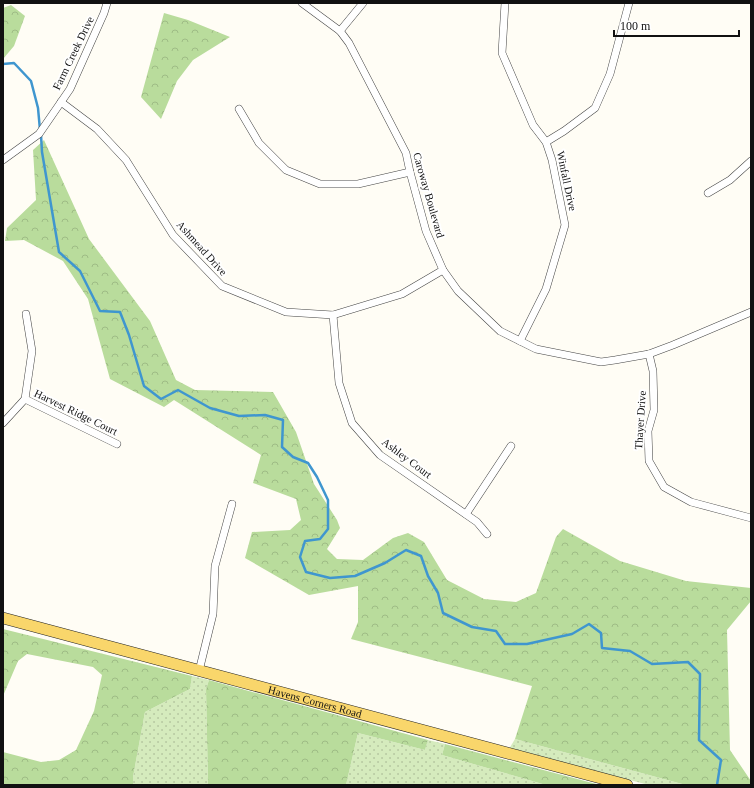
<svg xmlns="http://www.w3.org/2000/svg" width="754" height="788" viewBox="0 0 754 788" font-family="Georgia,serif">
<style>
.grass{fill:url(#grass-dots)}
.forest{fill:url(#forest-crowns)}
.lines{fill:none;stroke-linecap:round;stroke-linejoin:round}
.stream{stroke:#3f96cf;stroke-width:2.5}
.street-casing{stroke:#444;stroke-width:8}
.primary-casing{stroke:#222;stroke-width:12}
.street{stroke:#fff;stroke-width:7}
.primary{stroke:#f9d66b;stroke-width:11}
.labels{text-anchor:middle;stroke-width:4;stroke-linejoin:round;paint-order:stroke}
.street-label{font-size:11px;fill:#111;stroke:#fff}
</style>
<defs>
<pattern id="grass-dots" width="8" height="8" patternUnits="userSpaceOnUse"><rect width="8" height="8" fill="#d5ebbd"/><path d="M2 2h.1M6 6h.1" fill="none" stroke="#b6c8a1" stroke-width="1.8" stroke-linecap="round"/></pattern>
<pattern id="forest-crowns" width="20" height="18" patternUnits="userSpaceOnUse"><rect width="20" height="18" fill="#b9dc9c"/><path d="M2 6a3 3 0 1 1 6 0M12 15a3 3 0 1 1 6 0" fill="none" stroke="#9ebc85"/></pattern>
</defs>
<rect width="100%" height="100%" fill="#fffdf5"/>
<g class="grass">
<path d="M192,676L209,680L206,689L208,785H133V777L145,712L190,689Z"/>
<path d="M358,733L425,750L428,740L445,744L442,755L546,785H346Z"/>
<path d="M515,739L686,785H649L509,749Z"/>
</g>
<g class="forest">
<path d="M11,5L25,16L14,46L3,59V8Z"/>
<path d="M164,13L188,20L230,37L193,60L177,81L161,119L141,97Z"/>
<path d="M44,140L89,239L150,321L176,380L195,390L273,392L296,432L314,484L337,520L340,528L327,549L337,559L363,560L393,538L408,533L424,542L447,580L484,599L516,602L536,593L556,537L563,529L620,561L686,581L751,588V601L727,630L730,750L751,781V785H686L515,739L532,686L351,639L358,622V586L309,595L245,558L252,532L290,530L301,520L296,499L253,483L261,455L174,400L164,407L110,379L88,299L63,261L24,240L5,241L7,228L36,200L33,150Z"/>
<path d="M3,629L192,676L190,689L145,712L133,777V785H3V752L41,762L59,760L76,750L94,711L102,675L93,667L27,654L18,661L3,696Z"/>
<path d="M209,680L428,740L425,750L358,733L346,785H208L206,689Z"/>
<path d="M445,744L600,785H546L442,755Z"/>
</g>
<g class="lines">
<g class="stream">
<path d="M3,64L14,63L31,81L38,108L40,130"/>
<path d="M41,135L42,152L59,252L80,271L100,311L120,312L129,335L144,386L161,399L178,390L210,408L239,416L265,415L283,420L282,447L293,457L308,463L317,477L328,500V529L320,539L305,541L300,557L306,572L330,578L355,576L385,563L406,550L421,556L428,576L438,593L443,613L472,627L496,631L505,644H527L572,634L589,624L601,633L602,648L630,651L652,664L688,662L700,674L699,740L721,760L717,785"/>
</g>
<g class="street-casing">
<g id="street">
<path d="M302,3L340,31L349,43L406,153L410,172L426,231L443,270L458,291L500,331L536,349L601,362L615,360L649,354L673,345L751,312"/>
<path d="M505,3L502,53L533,125L546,142L552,160L565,225L546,289L520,341"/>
<path d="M340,31L363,3"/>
<path d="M61,102L97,129L126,160L173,235L222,286L286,312L333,315L402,294L443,270"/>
<path d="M239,109L259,143L286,170L320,184H358L410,172"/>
<path d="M546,142L564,131L595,108L610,74L629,3"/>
<path d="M3,160L39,134L70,89L104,13L107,3"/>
<path d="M708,193L730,180L751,161"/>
<path d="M333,315L339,383L352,423L380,455L477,522L487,534"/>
<path d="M649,354L653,371L654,410L648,431L649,461L664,487L691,502L751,518"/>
<path d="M25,399L117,444"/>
<path d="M3,423L25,399L32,351L26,314"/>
<path d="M466,514L511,446"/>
<path d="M199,671L213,614L215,566L232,504"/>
</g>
</g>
<g class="primary-casing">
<g id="primary">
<path id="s1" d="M3,618L627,785"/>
</g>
</g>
<use href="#street" class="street"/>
<use href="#primary" class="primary"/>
</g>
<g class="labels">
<g class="street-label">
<text transform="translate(73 53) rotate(-64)" y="4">Farm Creek Drive</text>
<text transform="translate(567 181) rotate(78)" y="4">Winfall Drive</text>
<text transform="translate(429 195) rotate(74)" y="4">Caroway Boulevard</text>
<text transform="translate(202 248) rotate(48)" y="4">Ashmead Drive</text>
<text transform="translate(76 412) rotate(26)" y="4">Harvest Ridge Court</text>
<text transform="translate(640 420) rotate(-86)" y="4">Thayer Drive</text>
<text transform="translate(407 458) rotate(37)" y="4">Ashley Court</text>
<text dy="4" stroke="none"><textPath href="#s1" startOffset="323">Havens Corners Road</textPath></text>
</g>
</g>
<rect width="754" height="788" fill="none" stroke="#111111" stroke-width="8"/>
<path d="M614 30v6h125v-6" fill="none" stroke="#111111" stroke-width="2"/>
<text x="620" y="30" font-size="12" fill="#111111" stroke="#ffffff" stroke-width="3" paint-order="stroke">100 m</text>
</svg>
